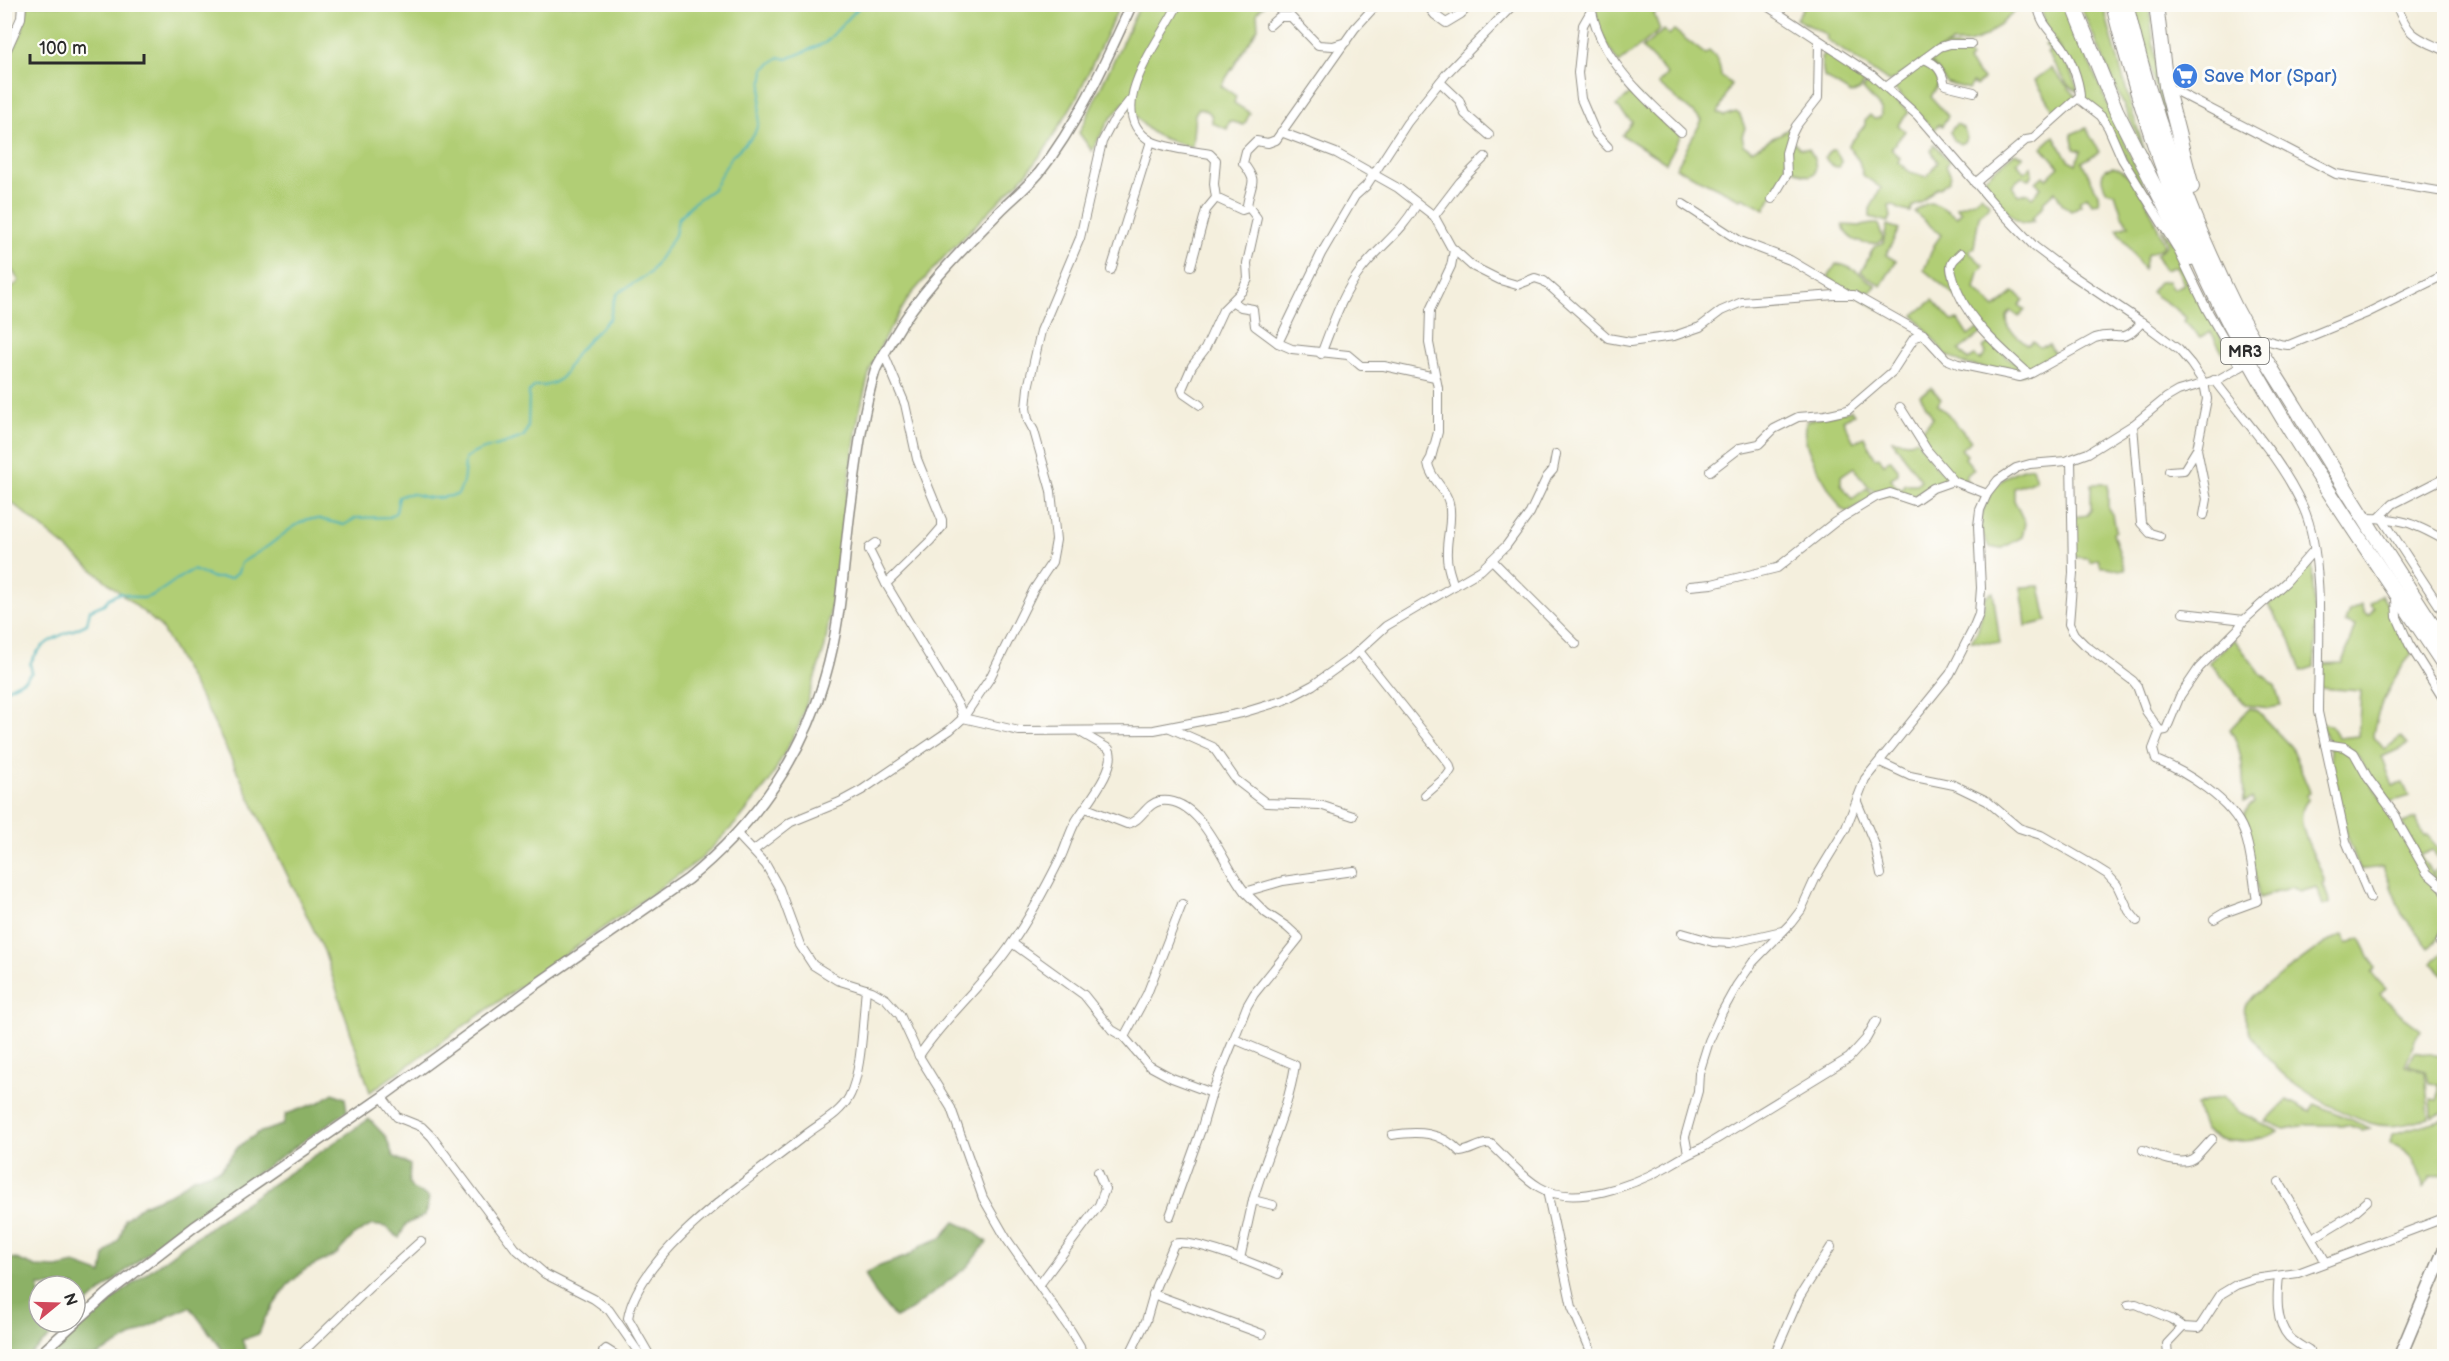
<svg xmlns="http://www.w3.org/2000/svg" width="2449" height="1361" viewBox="0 0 2449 1361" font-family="'Balsamiq Sans',sans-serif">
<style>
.green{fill:#b1ce75;stroke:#6e7c50;stroke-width:1.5}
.forest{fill:#8cb166;stroke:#5c6e48;stroke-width:1.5}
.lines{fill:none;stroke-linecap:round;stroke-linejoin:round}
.stream{stroke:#40b0b9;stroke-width:2}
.minor-casing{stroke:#908d84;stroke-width:10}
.tertiary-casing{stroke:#908d84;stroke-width:12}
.primary-casing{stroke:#908d84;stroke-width:15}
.motorway-casing{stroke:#908d84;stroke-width:16}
.minor{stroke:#fff;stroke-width:8}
.tertiary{stroke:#fff;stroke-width:9}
.primary{stroke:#fff;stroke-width:12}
.motorway{stroke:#fff;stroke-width:14}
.labels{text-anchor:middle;stroke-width:6;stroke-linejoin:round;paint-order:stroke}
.shield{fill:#fdfcf7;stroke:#6a6a68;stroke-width:1.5}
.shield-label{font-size:16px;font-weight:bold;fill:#2b2b2b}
.shop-label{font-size:18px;fill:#366cbe;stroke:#fdfcf7;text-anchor:start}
</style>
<rect width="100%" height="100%" fill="#fdfcf7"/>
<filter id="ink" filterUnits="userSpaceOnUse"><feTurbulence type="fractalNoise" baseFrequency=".0167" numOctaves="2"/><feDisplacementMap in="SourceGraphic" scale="12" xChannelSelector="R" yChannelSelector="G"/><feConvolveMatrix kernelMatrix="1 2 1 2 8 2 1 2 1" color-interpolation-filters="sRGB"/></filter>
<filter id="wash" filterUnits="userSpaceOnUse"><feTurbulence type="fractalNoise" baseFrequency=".008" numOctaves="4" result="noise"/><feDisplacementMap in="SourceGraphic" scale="24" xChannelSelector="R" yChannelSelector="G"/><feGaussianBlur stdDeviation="1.35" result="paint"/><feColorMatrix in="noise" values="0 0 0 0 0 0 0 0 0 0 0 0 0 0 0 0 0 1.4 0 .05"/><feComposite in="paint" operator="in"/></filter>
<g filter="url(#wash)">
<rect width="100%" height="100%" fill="#f4efdd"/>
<g class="green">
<path d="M28,5H1120L1076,99L1048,145L1028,172L945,256L909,297L884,339L870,370L859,413L825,647L799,726L769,782L738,821L701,859L370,1092L324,951L207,709L160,626L5,497V295L19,281L5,259L4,66L22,32Z"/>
<path d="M1140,5H1264L1257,12L1258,28L1221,86L1236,96L1234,103L1250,113L1244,125L1230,121L1227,129L1212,123C1213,113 1209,111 1199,108L1195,114L1192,147C1154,138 1147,133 1125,101L1108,122L1092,151L1079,133Z"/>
<path d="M1596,5H1660L1662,6L1654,14L1660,30L1619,63C1608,49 1594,23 1596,5Z"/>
<path d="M1805,5H2034H2023L1985,37L1969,43H1952L1889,82L1826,39L1827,35L1796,19Z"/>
<path d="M2040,5H2064L2150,200L2136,179L2117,141L2083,97L2080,84L2045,23Z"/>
<path d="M2080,5H2103L2133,114L2148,161Z"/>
<path d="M2132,5H2149L2158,80L2171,141Z"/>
<path d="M1664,30L1669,35L1674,30L1705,54L1709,51C1718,58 1720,65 1721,76L1731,84L1718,113L1724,116L1736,112L1740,115L1745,128L1742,136L1744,145L1752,150L1792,127L1785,171L1765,209L1742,197L1740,199L1676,168L1702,120L1658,84L1667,74L1642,48Z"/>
<path d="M2053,40L2061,50L2079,92L2068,85L2047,53L2050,51L2045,45Z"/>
<path d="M1944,47H1960L1971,58L1968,62L1983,79L1976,86L1973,83L1969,89L1947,83L1928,58Z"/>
<path d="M1827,51L1863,74L1866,80L1860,90L1851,94L1824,77L1821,57Z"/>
<path d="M1922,62L1930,63L1941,79L1931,97L1948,116L1942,126L1939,124L1934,130L1893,87Z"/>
<path d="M2051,68L2076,96L2056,114L2035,80Z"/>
<path d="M1872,78L1909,112L1898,125L1905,131L1891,149L1900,158L1898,162L1910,172L1927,177L1938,162L1931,151L1934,144L1949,161L1946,166L1951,175L1949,181L1939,188L1937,187L1922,202L1912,207L1911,212L1901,210L1893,205L1889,206L1891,217L1888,222L1870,217V209L1881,188L1863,175L1859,161L1848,146L1865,125V120L1870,115L1874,119L1880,118L1882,110L1863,89Z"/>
<path d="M1634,91L1681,135L1666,163L1622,135L1632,122L1616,106Z"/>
<path d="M1956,124C1964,126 1968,134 1965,141L1960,144L1954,140L1950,132Z"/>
<path d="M2086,128L2099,152L2082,162L2098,194L2099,203L2092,204L2087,196L2079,201L2081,205L2071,211L2063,205L2055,191L2043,202L2044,205L2032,218L2035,221L2022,223L2015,219L1981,184L1982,180L2015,153L2023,156L2017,162L2024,172L2031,166L2032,174L2029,179L2022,177L2012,185L2018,195L2027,193L2032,197L2041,188L2036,182L2043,176L2046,179L2059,167L2042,147L2054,136L2068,160L2076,164L2081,151L2074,149L2071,134Z"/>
<path d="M1794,142L1800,148L1809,149C1815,157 1817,164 1815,173L1810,176C1791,172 1780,160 1794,142Z"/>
<path d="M1831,150H1835L1842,161L1839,167C1833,168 1827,162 1825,157Z"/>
<path d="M2113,167C2139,173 2155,220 2164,244L2160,249L2147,255L2143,269L2117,229L2129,225L2122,215L2115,193L2107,191C2102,183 2100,177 2105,169Z"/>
<path d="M1981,195L1990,204L1979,216L1974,247L1969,252L1984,266L1979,272L1975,289L1995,308L2014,292L2024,300L2019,305L2025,310L2019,317L2011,311L2007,316L2008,328L2028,345L2033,341L2039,347L2049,345L2057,356L2033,370H2028L1990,335L1960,300L1924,270L1934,245L1941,235L1915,213C1931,193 1941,208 1957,217L1961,212L1956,207L1973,201Z"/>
<path d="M1872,224H1878L1883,239L1879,243C1865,246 1846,241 1843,225L1861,226Z"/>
<path d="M1887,225L1899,229L1886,255L1896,261L1881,286L1861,272L1874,247L1883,244Z"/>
<path d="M2162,228L2172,242L2230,355L2226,359L2211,332L2200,338L2184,321L2186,318C2175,306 2163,302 2151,292L2159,282L2168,281L2173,289L2184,284L2176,266L2165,270L2156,255L2167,244Z"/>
<path d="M1836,264C1850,264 1865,278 1876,286L1871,291H1867L1866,294L1880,303L1877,308L1828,278Z"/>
<path d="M1933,300L1952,321L1958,320L1968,336L1978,329L1982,333L1959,350L1968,360L1975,356L1980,360L1986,353L1983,347L1991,342L2026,373L2020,375L1965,364L1945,354L1914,315Z"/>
<path d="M1932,388L1941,399L1937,405L1947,413L1971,441L1961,449L1967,455L1965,458L1974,469L1965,477L1969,484C1945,473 1932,453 1919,432L1933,418L1920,395Z"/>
<path d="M1851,410L1854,414L1843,420L1854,442L1864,437L1875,458L1879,457L1884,464L1890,459L1898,469V474L1891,478L1894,485L1903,489L1905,484H1916L1921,480L1892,440L1909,442L1917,440L1936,467L1949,478L1914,496L1879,494L1868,486L1854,467L1841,476V484L1852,499L1867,488L1875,496L1847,512L1841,509C1830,488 1795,442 1807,421Z"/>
<path d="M2032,467L2036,480L2014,488V500L2025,523L2022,537L2001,549L1989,547C1986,541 1982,535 1981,529C1978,514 1991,490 2001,481C2009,473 2021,469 2032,467Z"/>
<path d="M2091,484H2108V510L2113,514L2116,531L2113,533L2125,570C2117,572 2111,565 2101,567L2098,559L2090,562L2088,558L2073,557V517L2087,515L2091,510Z"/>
<path d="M2312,562L2316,640L2314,667L2301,671L2290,639L2268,605L2294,582Z"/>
<path d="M2040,586L2047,621L2026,626L2021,587Z"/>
<path d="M1993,592L2000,644L1971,641L1978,630L1986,596Z"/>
<path d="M2381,595L2396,616L2412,654C2395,673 2376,710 2373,735L2385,749L2401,737L2408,745L2382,757L2393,786L2403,783L2409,796L2390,802L2378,789L2357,754L2327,741L2321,722L2331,726L2338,738L2358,736L2361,691L2320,688L2321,664L2342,663L2355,626L2345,622L2349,611L2361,605L2364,613L2369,615L2374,608L2369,604Z"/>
<path d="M2234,639L2260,673L2275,685L2281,706L2269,708L2246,705L2209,662Z"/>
<path d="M2250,708L2257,711L2291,747L2310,792L2307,794L2308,800C2288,821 2320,860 2325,883L2323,884L2330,903L2323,906L2317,887L2300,892L2292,887L2259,898L2244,815L2249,806L2254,803L2252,799L2244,802C2243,775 2244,752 2230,729Z"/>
<path d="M2329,747L2349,751L2441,887C2449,911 2447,931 2429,948L2402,914L2383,867L2360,870L2347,836Z"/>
<path d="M2416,819L2424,836L2427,835L2444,855V887L2432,873L2442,866L2433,850L2422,855L2418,852L2402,823Z"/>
<path d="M2343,934L2347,944L2360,938L2375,968L2371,973L2386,989L2380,994L2404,1017L2421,1030L2415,1040L2405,1066L2425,1071L2429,1118C2410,1124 2390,1129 2370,1123C2342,1114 2313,1097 2289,1079C2275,1069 2239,1026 2245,1007C2246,1003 2251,999 2253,996L2324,944Z"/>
<path d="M2444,952V976L2432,962Z"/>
<path d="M2415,1051L2444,1057V1113L2432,1117L2431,1099L2438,1100V1084L2429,1083L2426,1070L2408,1065Z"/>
<path d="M2222,1096L2237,1111L2278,1131C2262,1143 2215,1147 2204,1128C2200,1121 2198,1112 2196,1105Z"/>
<path d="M2287,1100L2310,1112L2315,1104L2370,1128L2362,1130L2347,1125H2307L2284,1129L2266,1121Z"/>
<path d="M2444,1119V1174L2430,1177L2424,1188C2416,1163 2415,1153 2390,1143L2392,1134Z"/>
</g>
<g class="forest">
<path d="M333,1093L345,1098L347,1111C254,1176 159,1237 75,1315V1286H39V1322H67L28,1356H5V1261L14,1258L36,1267L57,1268L75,1264L102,1274L105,1255L120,1238L125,1219L143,1205L172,1193L193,1178L221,1169L238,1147L258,1133L283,1125L286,1114L320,1102Z"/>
<path d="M369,1119L386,1137L393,1156L410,1165L409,1182L412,1189L429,1197L426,1215L406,1224L399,1238L386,1227L372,1225L354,1235L336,1255L306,1269L287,1286L265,1318L259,1334L242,1340L248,1356H227L190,1307L169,1316L96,1356H47C145,1265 259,1194 369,1119Z"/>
<path d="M955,1222L970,1229L987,1242L968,1266L911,1310L895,1318L875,1293L865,1274L877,1267L908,1256L923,1245L941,1238Z"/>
</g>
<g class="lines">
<path class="stream" d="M4,690L24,680L32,672L30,664C43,637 63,636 87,624L90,610L104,604L109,598L120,593C126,594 133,597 139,598C155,600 177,576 193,570L214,578H231L238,572L241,563L268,546L293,527L308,519H320L344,525L356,518L390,517L396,512L399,497C412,489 420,498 432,498C440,498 449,496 457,495C465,485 464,471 465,459C480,446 505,446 524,436L528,427L529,392L535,386H544L556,382L563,376L577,352L610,318L613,303L618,293L650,273L675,235L678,219L693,203L713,189L731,157L754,135L758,124L764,69L779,57L787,59L825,43L862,4"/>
</g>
</g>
<g filter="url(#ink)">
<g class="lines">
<g class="minor-casing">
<g id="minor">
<path d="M1178,4C1162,39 1100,111 1151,141C1164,148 1194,151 1210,154L1216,160L1214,184L1216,198L1206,210L1191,266"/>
<path d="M1426,4L1435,15L1446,23L1461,14L1471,4"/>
<path d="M1591,4C1596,56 1646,100 1681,132"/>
<path d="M1764,4L1872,75L1917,115L1993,203L2035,247L2072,275L2146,325L2179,350L2191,364L2204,383L2207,399L2197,449L2207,499L2204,515"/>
<path d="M2396,4C2409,37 2414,36 2444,50"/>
<path d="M1591,11L1583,25L1578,73L1581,99L1596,134L1608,147"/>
<path d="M1270,25L1279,17H1291L1318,45L1333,46L1346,42"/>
<path d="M4,56L21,18L22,4"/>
<path d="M1924,59C1937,64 1942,71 1945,85L1974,92"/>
<path d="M1440,82L1459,100L1465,114L1489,135"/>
<path d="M2166,86L2336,174L2444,192"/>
<path d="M1886,87L1940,47L1950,44H1971"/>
<path d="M2079,99L2101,116L2108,127L2122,159L2177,248L2207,310L2240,367"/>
<path d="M1281,132L1336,153L1398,188L1434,216L1451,247L1472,266L1500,280L1517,285L1535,278L1544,281L1608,338L1630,342L1674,336L1700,327L1721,311L1742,302L1835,295H1854L1923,334L1946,359L1958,364L2020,377L2032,373L2095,338C2120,330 2121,347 2142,322"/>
<path d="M1975,183L2026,140L2032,139L2080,96C2079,80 2070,55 2059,42C2049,30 2039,21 2038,4"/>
<path d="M1216,198L1242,210L1248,208"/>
<path d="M1772,199L1787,174L1786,153L1791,136L1796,126L1818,98L1819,42"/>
<path d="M1683,204L1740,241L1790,260L1849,295"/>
<path d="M1434,216L1460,182L1485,157"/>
<path d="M1454,250L1451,266L1430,310L1429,343L1438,388V432L1431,458L1428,463C1430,479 1446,488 1449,503C1453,519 1447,535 1447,550C1446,563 1450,574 1454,586"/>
<path d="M1961,253C1958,256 1953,260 1952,263C1949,268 1953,276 1954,281C1966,321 2000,347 2029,374"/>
<path d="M1111,270L1151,141"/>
<path d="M1233,302L1241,307L1253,309L1255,326L1278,343L1292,349L1348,355L1361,366H1384L1435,377"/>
<path d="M2255,340C2273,338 2275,346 2289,345L2367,313L2444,275"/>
<path d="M1278,343L1321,254L1355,196L1366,186L1407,123L1447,73L1514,4"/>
<path d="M1321,354C1332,326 1342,294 1361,270C1380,246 1402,232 1417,204"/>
<path d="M2214,380C2245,421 2282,460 2303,507C2326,557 2318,656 2318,712L2346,841L2370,898"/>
<path d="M1200,405L1184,394L1182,389L1192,366L1205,349L1223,310L1242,291L1248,279L1247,263L1257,218L1247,205C1251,181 1259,184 1243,163L1246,151L1256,141L1268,143L1276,140L1355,28L1377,4"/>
<path d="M1900,407L1927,450L1954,481"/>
<path d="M2133,425L2141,523L2150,533L2160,536"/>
<path d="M2071,459L2073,573L2069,624L2074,634L2085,645L2133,681L2137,686L2146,711L2160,731L2166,730L2180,696L2199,668L2238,629L2244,620L2286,582L2314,550"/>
<path d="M1710,471L1740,448L1759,444L1774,429L1798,417L1825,415L1848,410L1892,372L1914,338L1923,334"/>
<path d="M2169,471L2184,470L2197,449"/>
<path d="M2364,518C2401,518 2412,522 2444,540"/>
<path d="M2379,518L2393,504L2444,478"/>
<path d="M2382,518L2444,613"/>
<path d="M876,543L869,548V550L886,584L930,541L942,527V520L917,459L905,404L884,354"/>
<path d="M1492,560L1576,644"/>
<path d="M886,584L959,706L963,718"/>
<path d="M1690,586L1712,584L1777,568L1835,522L1876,497L1890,493L1914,501L1933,488L1953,481L1987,494"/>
<path d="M2396,598L2397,617L2409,644L2444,700"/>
<path d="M2183,613L2244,620"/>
<path d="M1359,651L1449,764L1451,770L1447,776L1425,795"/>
<path d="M963,718L1019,731L1154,730L1242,713L1285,700L1313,685L1352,657L1386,626L1481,570L1506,546L1530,513L1547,477L1553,470L1556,454"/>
<path d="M1170,728L1213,747L1236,780L1266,803L1320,805L1353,816"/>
<path d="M2160,731L2153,749L2156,760C2185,771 2233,801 2244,832C2252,853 2253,879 2257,901L2224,913L2214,919"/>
<path d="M2325,744L2345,747L2354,753L2368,778L2396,816L2400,826L2427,873L2443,887L2444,892"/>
<path d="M1880,762L1910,776L1954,785L1987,801L2019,828L2041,835L2091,864L2107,874L2117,885L2129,911L2137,921"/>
<path d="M1857,802L1875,845L1881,874"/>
<path d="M1086,808L1127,824C1141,822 1146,803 1160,801C1202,795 1223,866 1245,892L1283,881L1354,871"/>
<path d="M737,834L766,865L779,888L800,945L813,965L837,980L872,991L886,999L900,1015L919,1056L951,1108L983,1198L1006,1238L1071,1331L1080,1346L1082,1356"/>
<path d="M753,851L791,822L840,802L862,790L950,730L963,718L990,678L1034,589L1052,562L1056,540L1051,491L1034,431L1028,420L1026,408L1028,388L1041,331L1080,238L1102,142L1112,123L1130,100"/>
<path d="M1682,933L1713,942L1730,943L1782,931"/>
<path d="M1012,943L1084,995L1112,1030L1124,1037L1148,1065L1172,1078L1212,1093"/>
<path d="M2440,943L2444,934"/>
<path d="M1124,1037L1147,994L1182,904"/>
<path d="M1234,1039L1247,1006L1254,994L1299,938L1287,927L1266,913L1245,892"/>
<path d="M919,1056C946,1015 985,984 1012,943C1030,917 1046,887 1060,859C1066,847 1069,833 1076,821C1085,806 1119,766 1109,749L1080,732"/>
<path d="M382,1097L397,1117L422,1127L432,1137L515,1248L545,1274L594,1299L609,1310L641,1356"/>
<path d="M1392,1135C1418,1131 1441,1131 1460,1152C1472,1151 1480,1142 1491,1144C1506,1158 1521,1176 1539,1187C1573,1208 1634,1185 1666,1167C1678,1160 1689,1153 1702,1148L1849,1058L1866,1039L1876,1021"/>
<path d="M2143,1150C2156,1156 2183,1168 2195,1157C2201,1152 2206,1145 2212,1139"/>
<path d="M1688,1153L1685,1137L1698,1091L1699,1073L1709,1041L1722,1012L1737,985L1753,962L1791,923L1801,910L1815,879L1846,828L1865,779L1950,674L1972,631L1979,614L1981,588L1978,526L1980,510L1987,494L1998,480L2016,468L2030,464L2066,461L2088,453L2133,425L2166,398L2178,391L2219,379L2251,361"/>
<path d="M2279,1182L2326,1262"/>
<path d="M1547,1191L1572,1307L1593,1356"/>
<path d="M1170,1216L1202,1127L1212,1093L1234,1039L1295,1065C1288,1112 1266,1154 1253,1200"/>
<path d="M2313,1238L2351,1215L2367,1201"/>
<path d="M1240,1259L1253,1200L1273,1205"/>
<path d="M2279,1276C2277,1295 2275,1322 2289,1337C2295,1343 2303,1347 2309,1351"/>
<path d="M1040,1284L1099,1205L1105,1189L1098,1172"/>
<path d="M1153,1294L1262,1334"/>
<path d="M2128,1305L2136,1304L2171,1319L2183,1327L2199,1328L2221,1294L2236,1285L2254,1279L2298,1273L2444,1218"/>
<path d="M299,1356L372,1285L421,1241"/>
<path d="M605,1356L603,1352L606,1349L617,1356"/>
<path d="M650,1356L628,1318C640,1250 752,1178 804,1136C819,1124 840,1114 849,1097C862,1073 863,1018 866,989"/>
<path d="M1129,1356L1146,1321L1156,1286L1174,1244C1191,1237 1259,1266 1278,1274"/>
<path d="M1774,1356L1800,1296L1831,1247"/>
<path d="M2168,1356L2167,1344L2183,1327"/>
</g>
</g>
<g class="tertiary-casing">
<path id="tertiary" d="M38,1356L107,1294L194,1227L382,1097L534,986L688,879C753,826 802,758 825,677C841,624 843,566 850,511C856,467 862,413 875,371C879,361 887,350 892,340C920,291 960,252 999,212C1012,199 1027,187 1039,173C1079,122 1105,63 1132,4"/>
</g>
<g class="primary-casing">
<path id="primary" d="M2400,1356L2444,1251"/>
</g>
<g class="motorway-casing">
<g id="motorway">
<path d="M2073,4L2116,110L2191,258"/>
<path d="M2113,4C2124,52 2139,98 2154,143C2171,192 2189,241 2211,287C2275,420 2363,542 2444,665"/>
<path d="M2126,4C2149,105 2189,215 2235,307C2253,342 2276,375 2296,408C2344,487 2393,565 2444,642"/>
<path d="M2156,4L2166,86L2192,187"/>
</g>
</g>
<use href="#minor" class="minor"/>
<use href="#tertiary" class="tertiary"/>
<use href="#primary" class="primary"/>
<use href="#motorway" class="motorway"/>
</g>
</g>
<defs>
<g id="supermarket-disc" transform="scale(1.35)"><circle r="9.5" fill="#3f7fe0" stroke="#fdfcf7"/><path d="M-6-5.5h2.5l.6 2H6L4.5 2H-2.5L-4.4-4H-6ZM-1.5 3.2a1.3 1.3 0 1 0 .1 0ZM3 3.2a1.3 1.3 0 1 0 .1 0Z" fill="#fff"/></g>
</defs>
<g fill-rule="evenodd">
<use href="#supermarket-disc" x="2185" y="76"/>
</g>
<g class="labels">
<rect class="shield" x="2221" y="338" width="48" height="26" rx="4.5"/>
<g class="shield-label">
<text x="2245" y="357">MR3</text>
</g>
<g class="shop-label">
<text x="2204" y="82">Save Mor (Spar)</text>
</g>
</g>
<rect width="2449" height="1361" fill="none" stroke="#fdfcf7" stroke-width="24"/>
<g transform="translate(57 1304) rotate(71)"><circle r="28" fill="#fdfcf7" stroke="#a9a8a5" stroke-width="1.5"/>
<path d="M0-4.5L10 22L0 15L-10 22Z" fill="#d1495b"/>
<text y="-9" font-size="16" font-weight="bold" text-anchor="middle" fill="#2b2b2b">N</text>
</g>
<path d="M30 54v9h114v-9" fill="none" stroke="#2b2b2b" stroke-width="3"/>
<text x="39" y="54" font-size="18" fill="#2b2b2b" stroke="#fdfcf7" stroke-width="4.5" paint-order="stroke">100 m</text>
</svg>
